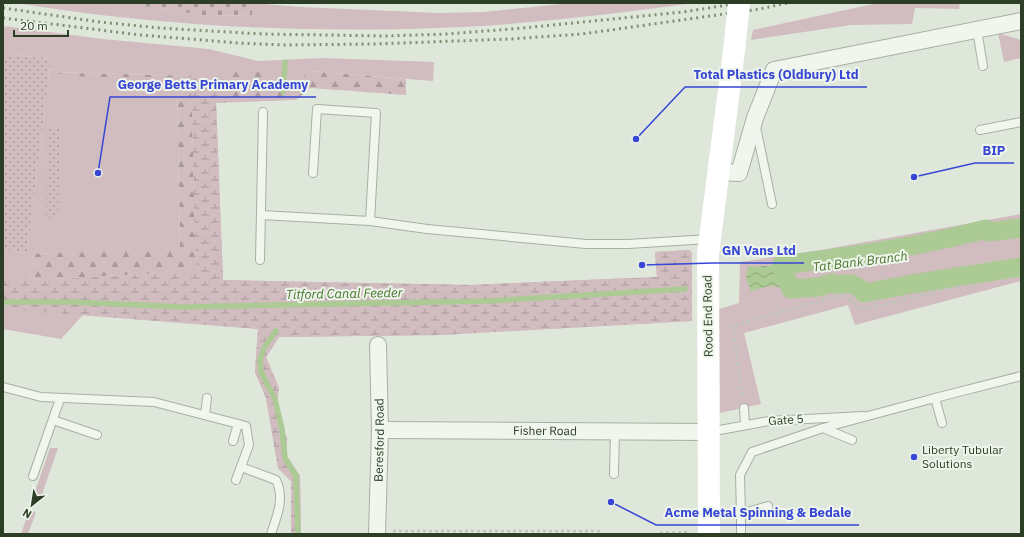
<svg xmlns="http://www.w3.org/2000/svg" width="1024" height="537" viewBox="0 0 1024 537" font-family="'IBM Plex Sans',sans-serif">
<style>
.grass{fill:#d1bcc0;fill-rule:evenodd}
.forest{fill:url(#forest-firs)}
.wetland{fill:url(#wetland-marsh)}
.cemetery{fill:url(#cemetery-stones)}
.park{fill:url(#park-dots)}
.water{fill:url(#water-waves)}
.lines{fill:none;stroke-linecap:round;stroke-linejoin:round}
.stream{stroke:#abca94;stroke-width:5.5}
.canal{stroke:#abca94;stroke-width:19}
.lane-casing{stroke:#a6b1a1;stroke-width:10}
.street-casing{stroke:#a6b1a1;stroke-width:18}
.path{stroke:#bdc5ba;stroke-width:2.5;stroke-dasharray:3 3;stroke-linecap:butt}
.lane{stroke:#f0f5ee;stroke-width:8}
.street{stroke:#f0f5ee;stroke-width:16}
.secondary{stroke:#fff;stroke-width:22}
.rail{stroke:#7e9174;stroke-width:3;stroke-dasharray:2 4;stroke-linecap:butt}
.secondary-bridge{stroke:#fff;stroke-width:22}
.poi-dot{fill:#3746d5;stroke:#eef5eb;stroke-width:1.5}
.labels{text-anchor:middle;stroke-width:4;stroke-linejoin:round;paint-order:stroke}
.street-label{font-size:12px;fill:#2c3e25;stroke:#eef5eb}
.poi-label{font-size:12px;fill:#2c3e25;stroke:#eef5eb;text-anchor:start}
.water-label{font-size:13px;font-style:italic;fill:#49742d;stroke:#eef5eb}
.leader{fill:none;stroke:#3746d5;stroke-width:1.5}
.callout-dot{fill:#3746d5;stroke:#eef5eb;stroke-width:1.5}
.callout-label{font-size:13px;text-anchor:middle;font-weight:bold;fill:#3746d5;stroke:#eef5eb;stroke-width:4;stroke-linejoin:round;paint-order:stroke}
</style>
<defs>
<pattern id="forest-firs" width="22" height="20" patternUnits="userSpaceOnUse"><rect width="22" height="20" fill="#d1bcc0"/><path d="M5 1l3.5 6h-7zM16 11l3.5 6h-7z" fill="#aa9a9c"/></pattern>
<pattern id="wetland-marsh" width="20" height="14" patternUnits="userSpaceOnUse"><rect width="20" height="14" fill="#d1bcc0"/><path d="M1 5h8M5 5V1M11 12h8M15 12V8" fill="none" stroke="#aa9a9c"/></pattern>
<pattern id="cemetery-stones" width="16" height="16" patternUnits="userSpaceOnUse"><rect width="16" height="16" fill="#d1bcc0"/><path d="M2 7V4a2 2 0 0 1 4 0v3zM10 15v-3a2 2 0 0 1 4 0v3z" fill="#aa9a9c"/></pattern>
<pattern id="park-dots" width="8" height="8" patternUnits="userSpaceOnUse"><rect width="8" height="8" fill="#d1bcc0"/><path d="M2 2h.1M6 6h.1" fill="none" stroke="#aa9a9c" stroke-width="1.8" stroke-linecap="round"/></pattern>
<pattern id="water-waves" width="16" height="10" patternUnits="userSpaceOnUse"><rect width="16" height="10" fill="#abca94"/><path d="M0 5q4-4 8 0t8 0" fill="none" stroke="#8ba579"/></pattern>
</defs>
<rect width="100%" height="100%" fill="#dfe7db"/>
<g class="grass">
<path d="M16,3H124L209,16L252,15L253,3L300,7L439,13L484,12L571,3H695C618,13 541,23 463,27C315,34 162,27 16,3Z"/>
<path d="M878,3H960L959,9L915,8L912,24L851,25L751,40L753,30Z"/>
<path d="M3,26L103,39L209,49L258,61L323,58L434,62L433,81L308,71C298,85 293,95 274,89L268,77H215L223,280L470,285L657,277L655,252L690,250L692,254V321L440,335L279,337L266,357L279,388L276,407L287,439L286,455L300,476L301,534H291V481L278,468L266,398L255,372L258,329L83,315L61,339L3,329V249L27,253L51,59L3,54ZM54,72L191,76L196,271L30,280L34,254L180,248L177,89Z"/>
<path d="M998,33L1021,40V58L1004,62Z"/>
<path d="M1021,214V281L855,325L848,305L744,333L761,404L720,413L719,309L739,303L740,262L821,250Z"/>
<path d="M50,448H58L40,500L33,497Z"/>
<path d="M29,510L36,512L28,534H21Z"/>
</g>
<g class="forest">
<path d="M265,64L268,77L274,89C292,95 298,84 308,71L406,79V95L310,88L296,100L216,103L215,77Z"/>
<path d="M48,72L191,76L196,271L30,280L34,254L180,247L177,89Z"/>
</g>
<path class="wetland" d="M191,76L215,77L223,280L470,285L657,277L655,252L690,250L692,254V321L440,335L279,337L266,357L279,388L276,407L287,439L286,455L300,476L301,534H291V481L278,468L266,398L255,372L258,329L3,309V280L20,281L196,271Z"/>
<path class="cemetery" d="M124,3H253L252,15L209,16Z"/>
<g class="park">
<path d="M3,54L51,59L27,253L3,249Z"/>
<path d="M47,126L60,127L58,218H46Z"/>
</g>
<path class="water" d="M781,265L791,289L769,286L751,291L746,277L748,267Z"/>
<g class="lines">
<g class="stream">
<path d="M283,92L285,62"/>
<path d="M3,302H72L183,307L489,301L685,289"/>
<path d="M276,331L264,348L260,360L261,372L275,399L282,429L285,458L296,476L298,534"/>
</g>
<path class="canal" d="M1021,228L989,232L986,229C919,247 849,257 781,265L791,289L819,287L832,283C842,289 848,275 864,293L912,284L1021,267"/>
<g class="lane-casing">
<g id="lane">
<path d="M977,30L983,66"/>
<path d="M756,127L772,204"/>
<path d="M980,130L1021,122"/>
<path d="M261,215L370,221L376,113L317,109L313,173"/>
<path d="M370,221L427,229L586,244H628L709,239"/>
<path d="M260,260L263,112"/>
<path d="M3,387L41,397L154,402L246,426L249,445L236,480"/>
<path d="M935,398L1021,376"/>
<path d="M744,408L745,424"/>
<path d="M205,415L207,398"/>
<path d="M53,420L97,435"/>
<path d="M823,428L935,398L942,423"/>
<path d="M709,432L769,421L863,416"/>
<path d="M233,441L238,424"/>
<path d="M241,467L276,480C285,498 277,516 271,534"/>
<path d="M614,474L615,431"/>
<path d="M33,476L60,399"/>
<path d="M741,514L740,475L752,452L823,428L852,440"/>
<path d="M741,534V514L768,506"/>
</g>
</g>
<g class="street-casing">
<g id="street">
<path d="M719,172L739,173L755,118L774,70L1021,21"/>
<path id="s1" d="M380,430L709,432"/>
<path id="s2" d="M377,534L380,430L378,345"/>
</g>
</g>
<g class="path">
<path d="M742,395L733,326L843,294L862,310L963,285"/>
<path d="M393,531H602"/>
<path d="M660,533L690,532"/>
</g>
<use href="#lane" class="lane"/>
<use href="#street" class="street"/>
<path class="secondary" d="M709,534L708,254L735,43"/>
<g class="rail">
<path d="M3,8L100,22L160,28L262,34L386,36L447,34L523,28L683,12L740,3"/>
<path d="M3,18L141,35L238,43L283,45L374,44L510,39L582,34L760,9L787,3"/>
</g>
<path class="secondary-bridge" d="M735,43L739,3"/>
</g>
<circle class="poi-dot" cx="914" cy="457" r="4"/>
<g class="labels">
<g class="street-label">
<text transform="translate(708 316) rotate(-91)" y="4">Rood End Road</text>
<text transform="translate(786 420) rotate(-4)" y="4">Gate 5</text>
<text dy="4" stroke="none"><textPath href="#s1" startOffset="165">Fisher Road</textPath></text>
<text dy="4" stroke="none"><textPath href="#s2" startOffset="94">Beresford Road</textPath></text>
</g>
<g class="poi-label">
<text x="922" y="454">Liberty Tubular<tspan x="922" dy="14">Solutions</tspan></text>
</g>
<g class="water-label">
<text transform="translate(860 261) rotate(-7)" y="5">Tat Bank Branch</text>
<text transform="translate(344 293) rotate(-1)" y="5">Titford Canal Feeder</text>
</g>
</g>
<path class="leader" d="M636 139L685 87H867M98 173L110 97H316M914 177L975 163H1014M642 265L714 263H804M611 502L656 525H859"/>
<g class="callout-dot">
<circle cx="636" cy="139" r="4"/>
<circle cx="98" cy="173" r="4"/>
<circle cx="914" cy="177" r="4"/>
<circle cx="642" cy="265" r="4"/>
<circle cx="611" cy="502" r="4"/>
</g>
<g class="callout-label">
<text x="776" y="79">Total Plastics (Oldbury) Ltd</text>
<text x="213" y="89">George Betts Primary Academy</text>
<text x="994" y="155">BIP</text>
<text x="759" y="255">GN Vans Ltd</text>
<text x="758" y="517">Acme Metal Spinning &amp; Bedale</text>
</g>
<rect width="1024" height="537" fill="none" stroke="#2c3e25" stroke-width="8"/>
<g transform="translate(32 505) rotate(210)" stroke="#eef5eb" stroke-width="3" paint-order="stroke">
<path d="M0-3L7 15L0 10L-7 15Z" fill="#2c3e25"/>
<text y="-6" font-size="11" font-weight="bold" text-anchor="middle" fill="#2c3e25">N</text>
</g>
<path d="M14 30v6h54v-6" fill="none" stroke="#2c3e25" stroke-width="2"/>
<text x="20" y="30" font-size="12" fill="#2c3e25" stroke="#eef5eb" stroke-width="3" paint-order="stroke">20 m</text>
</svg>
